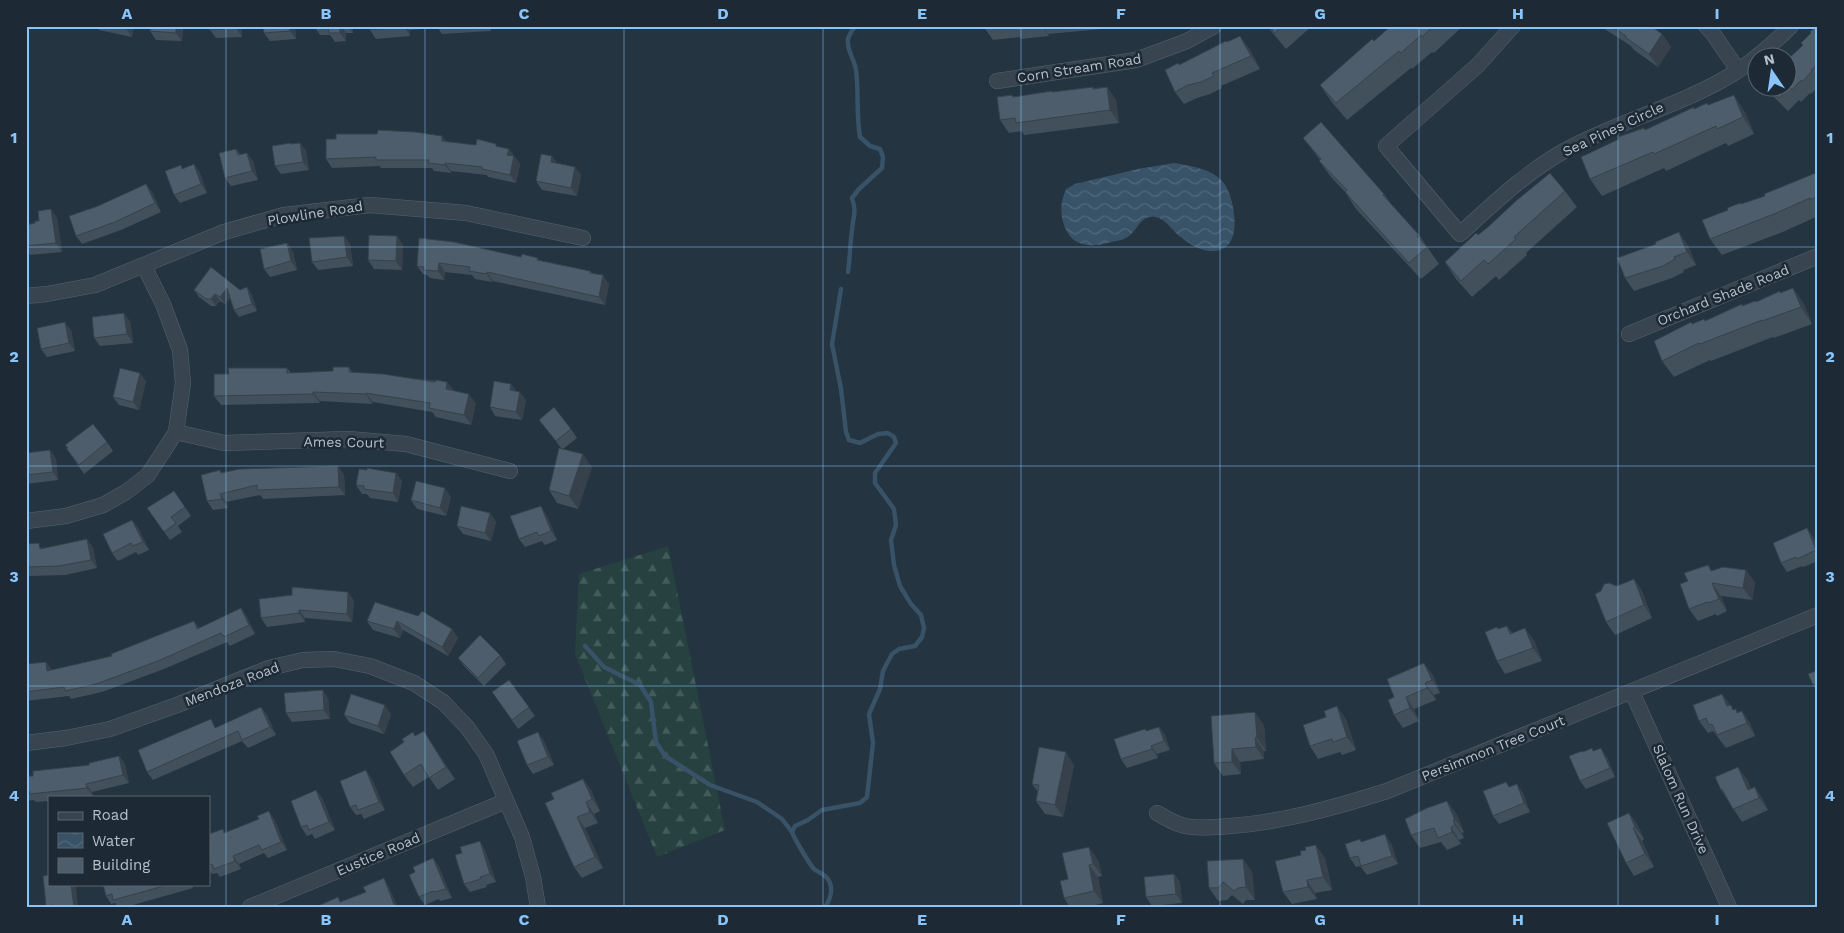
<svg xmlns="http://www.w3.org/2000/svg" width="1844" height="933" viewBox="0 0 1844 933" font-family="'Work Sans',sans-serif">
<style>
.forest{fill:url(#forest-firs)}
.water{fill:url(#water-waves)}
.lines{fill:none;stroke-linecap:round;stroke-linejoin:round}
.stream{stroke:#385267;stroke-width:4.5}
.street-casing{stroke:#56636d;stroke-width:16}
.street{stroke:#384550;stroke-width:15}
.wall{fill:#42505c}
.shaded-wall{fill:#36414b}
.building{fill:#4d5d6b;stroke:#36414b}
.grid{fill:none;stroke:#89c4fb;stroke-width:1;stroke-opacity:0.55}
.labels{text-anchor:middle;stroke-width:5;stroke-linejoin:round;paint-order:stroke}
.street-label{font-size:14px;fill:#b5c0ca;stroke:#1d2a35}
.neatline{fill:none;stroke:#89c4fb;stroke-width:2}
.grid-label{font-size:16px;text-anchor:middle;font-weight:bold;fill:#89c4fb}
</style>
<defs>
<pattern id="forest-firs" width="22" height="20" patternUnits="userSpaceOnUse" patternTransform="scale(1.25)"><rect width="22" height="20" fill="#264140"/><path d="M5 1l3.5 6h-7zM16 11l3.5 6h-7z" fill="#435b5a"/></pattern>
<pattern id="water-waves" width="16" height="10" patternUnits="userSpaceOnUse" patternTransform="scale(1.25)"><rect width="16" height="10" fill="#385267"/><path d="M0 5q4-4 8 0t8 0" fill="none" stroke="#53697b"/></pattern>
</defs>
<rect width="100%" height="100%" fill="#243440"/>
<path class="forest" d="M668,546L725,830L657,857L575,654L579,574Z"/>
<path class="water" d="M1174,163C1191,166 1211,168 1223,182C1234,195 1242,239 1224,248C1208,257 1191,245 1179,236C1171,229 1166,219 1155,217C1139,215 1138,232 1126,238C1121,241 1114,241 1108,243C1087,248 1070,246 1063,222C1060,210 1061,201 1066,189L1075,184L1138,169Z"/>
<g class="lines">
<g class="stream">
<path d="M848,272C850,258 850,244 852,230C853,216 857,213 852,198L859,189L882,168L883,157L880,149L870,146L860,137C856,115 859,92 856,70C855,60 846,50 848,39C849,35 853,29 856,26"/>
<path d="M585,646L604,667L640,685L651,702L656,742L665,756L710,785L757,802L782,819L792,832"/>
<path d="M825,907C831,899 834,886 827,878C824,874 818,872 814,869C810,865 794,838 792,832L795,826L808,820L822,810L860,803L867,797L873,743L869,714L880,689L883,671L892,654L899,649L915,646L922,637L924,628L921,615L911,604L900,586L894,565L891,540L896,525L894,509L875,483V473L896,443L894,437L888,433L878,434L860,443L849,440L846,432L841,389L832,344L841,289"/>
</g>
<g class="street-casing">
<g id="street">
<path d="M1513,26L1478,65L1386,146L1460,234C1493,204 1525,173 1564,151C1620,120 1685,105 1739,70C1758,57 1775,42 1791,26"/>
<path d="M1706,26L1714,35L1738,70"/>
<path d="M997,81L1136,60L1187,41L1214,26"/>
<path d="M26,296L47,294L95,285L224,232L284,215L370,205L466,213L583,238"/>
<path d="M1629,334L1818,256"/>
<path d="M176,432L224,443L349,439L406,444L510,471"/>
<path d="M26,521L66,516L103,505L126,492L148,475L176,432L183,383L180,350L163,304L144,266"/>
<path d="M1632,692L1729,907"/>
<path d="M26,743L66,738L110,729L177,705L269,668L303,660L334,659L370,666L414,683L443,702L467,727L486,754L522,837L533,877L538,907"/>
<path d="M1157,813C1166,818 1175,824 1185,826C1200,829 1216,827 1231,826C1284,822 1336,807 1387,791L1818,615"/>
<path d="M250,907L506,801"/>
</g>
</g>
<use href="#street" class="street"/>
</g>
<g class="wall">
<path d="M96,26H134L132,37L99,30Z"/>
<path d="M151,26H183L182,41L156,40L150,31Z"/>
<path d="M241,26L242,37L216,38L210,30Z"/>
<path d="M295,26L296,39L270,41L264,33Z"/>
<path d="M314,26H353V33H346V41L335,42L330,35H320Z"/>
<path d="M370,26H490L491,31L442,34L438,28L409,30L410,36L376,39L370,30Z"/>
<path d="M983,26H1115V27L1102,29L1048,34L1049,36L1021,39L1020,37L993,40Z"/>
<path d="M1267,26H1312L1286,49Z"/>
<path d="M1391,26H1463L1434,53L1432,52L1412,69L1411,68L1347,120L1331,101L1320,85L1374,41Z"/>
<path d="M1600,26H1651L1662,34L1671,47L1658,67L1634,50L1631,46Z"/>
<path d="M1818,26V87L1811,94L1810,93L1801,102L1799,100L1788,111L1771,94L1766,88H1786L1803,45L1801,43Z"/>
<path d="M1227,42L1249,48L1260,69L1221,86L1222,88L1210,94L1197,98L1184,104L1175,92L1179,65Z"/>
<path d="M1107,87L1116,100L1119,123L1024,135L1022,131L1009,133L1000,120L1012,95L1014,97L1052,91L1053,92Z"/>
<path d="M1707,103L1708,105L1745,112L1754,134L1728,146L1726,143L1666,171L1664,168L1602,196L1590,179L1694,109Z"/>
<path d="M377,134L442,136L447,142L476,145L499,147L509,149L520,164L516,183L488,177L487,175L451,171V173L434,171L432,168H381L380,166L332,168L326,159L336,139Z"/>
<path d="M1303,138L1384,194L1392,205L1419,235L1439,264L1421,279L1356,209L1345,192L1331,177L1319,161L1320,160Z"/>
<path d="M290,143L291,144L300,143L306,151L309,170L281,174L275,166Z"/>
<path d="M236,149L240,154L253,161L258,180L231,186L225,178Z"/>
<path d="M558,163L575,167L581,175L577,196L542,190L536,181Z"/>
<path d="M194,164L200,173L207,193L180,203L174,195L183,169Z"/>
<path d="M1818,172V216L1785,231L1722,255L1710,239L1728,210L1765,196Z"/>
<path d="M146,184L152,192L161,212L121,230L82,244L76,236L98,206Z"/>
<path d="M1565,191L1577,207L1526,253L1527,255L1499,280L1496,276L1472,297L1456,279L1445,262L1478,235Z"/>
<path d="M57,218L62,252L30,255L26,249V225L35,223L39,221Z"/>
<path d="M344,236L350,244L353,266L318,270L312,262Z"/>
<path d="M397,236L403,245L402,270L374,269L368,260Z"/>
<path d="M419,238L521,257L538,258L539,260L590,271L592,273L609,284L605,305L493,281L492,282L475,279L472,275L445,272L444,280L430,278L427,275L423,274L417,266Z"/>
<path d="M287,243L293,252L297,270L270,277L264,269Z"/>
<path d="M1688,245L1696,265L1683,270L1684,272L1672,278L1634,291L1625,278Z"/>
<path d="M247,287L252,295L257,311L239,317L234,310L230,298L225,304L220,301L216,306H211L199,297L194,290H240Z"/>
<path d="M1793,288L1804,304L1812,324L1774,338L1773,337L1711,361L1710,360L1674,377L1662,361L1691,322L1692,324L1705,321L1742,304L1743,306L1756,302Z"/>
<path d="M130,321L133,343L100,346L94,338Z"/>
<path d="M71,330L75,351L47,357L41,349Z"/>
<path d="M349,367L352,372L447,382L453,390L476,403L471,425L436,417L432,412L373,402L372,404L320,401V403L221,405L214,396L287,368L291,373L333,371Z"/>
<path d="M146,381L139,410L119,405L113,397Z"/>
<path d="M511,384L516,391L526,400L522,420L495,416L490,407Z"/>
<path d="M539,420L571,429L577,438L563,449L592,467L578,509L557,503L549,490L561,448Z"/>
<path d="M107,442L113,451L84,474L66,448Z"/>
<path d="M50,450L56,459L58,480L26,484V453Z"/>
<path d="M367,470L396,473L402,481L398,502L370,498L367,494H362L356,485Z"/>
<path d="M223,473L344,474L345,495L263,499L260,495L226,502L228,508L213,510L207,501Z"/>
<path d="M174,491L191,516L178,526L182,532L170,540L147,508Z"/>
<path d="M451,497L446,516L417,509L411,500Z"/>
<path d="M490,513L496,522L491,541L463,534L457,526Z"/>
<path d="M546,514L557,540L545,545L542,541L525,547L519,539Z"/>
<path d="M132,520L138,528L149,550L138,555L136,552L118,561L112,553Z"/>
<path d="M1807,528L1813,537L1818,548V561L1803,567L1802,566L1787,572L1781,563Z"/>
<path d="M26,544L43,548L93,547L97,568L65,575L29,576V582H26Z"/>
<path d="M1708,565L1712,571L1746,570L1755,583L1752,600L1721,596L1727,611L1717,616L1716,614L1698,621L1689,609L1688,581Z"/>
<path d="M1634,579L1642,591L1652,618L1615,635L1606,622L1617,586Z"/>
<path d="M348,592L354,601L352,622L305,618V622L267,627L261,618Z"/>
<path d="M241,608L247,617L255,634L230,646L227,642L164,669L102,692L71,699L69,696L26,701V664L46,662L52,670L112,656L194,621L199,629Z"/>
<path d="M418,616L452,629L458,638L448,656L403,630L400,638L373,630L367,621Z"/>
<path d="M1507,626L1512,633L1534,640L1542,661L1505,674L1497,661V627L1498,629Z"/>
<path d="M500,655L506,664L484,686L464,666L458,658Z"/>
<path d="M1818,670V693L1813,685Z"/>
<path d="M1433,675L1440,693L1434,695L1436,700L1414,709L1419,721L1403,728L1394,715V697Z"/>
<path d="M509,680L535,716L518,729L492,692Z"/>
<path d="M1722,694L1734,710L1738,712L1742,711L1750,723L1755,736L1726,748L1713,731L1708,733L1699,721Z"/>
<path d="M328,698L330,719L292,722L286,713Z"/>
<path d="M261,707L267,715L276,735L248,748L242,741L153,780L147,772L217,727Z"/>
<path d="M391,714L384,734L350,723L344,715Z"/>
<path d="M1346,719L1356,750L1342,755L1340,752L1318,759L1310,746Z"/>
<path d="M1264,725L1266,751H1264V759L1240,762L1241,774L1223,776L1214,763Z"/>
<path d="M1159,727L1165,735L1170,750L1157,754L1158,758L1127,768L1121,759L1145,729L1146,731Z"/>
<path d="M538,732L544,741L554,765L533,774L527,765Z"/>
<path d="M416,736L432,744L455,779L438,790L429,777L413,787L404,775Z"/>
<path d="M1592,748L1593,751L1607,757L1615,777L1586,789L1580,781L1583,752Z"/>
<path d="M119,756L125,764L129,783L92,792L93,796L49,797V801L36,802L34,800L26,801V776H33L89,765Z"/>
<path d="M1074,765L1063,817L1045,814L1036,801L1038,792L1032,784Z"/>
<path d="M372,779L385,810L364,819L361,814L356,815L350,807Z"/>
<path d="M583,779L591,790L600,811L594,814L598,823L585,828L603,868L582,878L574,867L554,799Z"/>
<path d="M1747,779L1751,789L1755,787L1763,800L1768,810L1742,822L1721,790Z"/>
<path d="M1506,782L1509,787L1523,793L1530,812L1499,824L1493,816Z"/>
<path d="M316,790L322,798L335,830L315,839L312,834L307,836L301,827Z"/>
<path d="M1456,813L1464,832L1462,833L1464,838L1459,840L1461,844L1447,850L1441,842L1420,848L1411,835Z"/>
<path d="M1629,813L1638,826L1644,839L1642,841L1654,867L1634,876L1626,863Z"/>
<path d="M274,819L287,850L268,858L264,853L239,864L241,869L220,877L217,873L212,874L209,869V834L226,833Z"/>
<path d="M1360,839L1362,842L1391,843L1398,864L1367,875L1360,866L1356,867L1350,858Z"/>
<path d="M480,841L485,850L496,882L486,885L487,887L470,892L464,884L462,853Z"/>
<path d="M433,858L439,867L452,898L440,901L439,899L425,905L419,897L415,872Z"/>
<path d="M1325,858L1332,890L1315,893L1317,899L1292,904L1283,892Z"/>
<path d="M1243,859L1252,872L1255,900H1246L1243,904L1232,895L1227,900L1218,901L1209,888Z"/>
<path d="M1098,860L1102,876L1098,877L1103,903L1088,907H1070L1064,898L1068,879Z"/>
<path d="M1174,874L1180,882L1182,903L1152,906L1146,897Z"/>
<path d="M103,884H192L193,888L126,907H118L115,903L111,904L106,896Z"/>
</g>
<g class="shaded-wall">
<path d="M126,26H134L132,37L126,29Z"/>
<path d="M176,26H183L182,41L176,33Z"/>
<path d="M236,26H241L242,37L236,28Z"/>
<path d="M289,26H295L296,39L290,31Z"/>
<path d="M340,26H341L346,33V41L340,33Z"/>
<path d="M348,26H353V33Z"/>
<path d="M404,26H407L409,30L410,36Z"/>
<path d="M1042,26H1043L1048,34L1049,36Z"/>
<path d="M1662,34L1671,47L1658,67L1649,54Z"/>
<path d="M1240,36L1249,48L1260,69L1251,56Z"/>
<path d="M1107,87L1116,100L1119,123L1110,110Z"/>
<path d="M1734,95L1745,112L1754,134L1743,117Z"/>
<path d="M442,136L448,144L442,141Z"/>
<path d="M300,143L306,151L309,170L303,162Z"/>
<path d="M509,149L520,164L516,183L510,175L507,155Z"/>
<path d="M247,153L253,161L258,180L252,171Z"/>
<path d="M552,156L558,164L551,162Z"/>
<path d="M445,163L451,171V173L445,165Z"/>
<path d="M194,164L200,173L207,193L201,184Z"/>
<path d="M575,167L581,175L577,196L571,188Z"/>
<path d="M146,184L152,192L161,212L155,203Z"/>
<path d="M51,209L57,218L62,252L56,243Z"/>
<path d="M1679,232L1688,245L1696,265L1687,252Z"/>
<path d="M344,236L350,244L353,266L347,257Z"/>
<path d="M397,236L403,245L402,270L396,261Z"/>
<path d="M287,243L293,252L297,270L291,261Z"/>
<path d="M439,263L445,272L444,280L438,271Z"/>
<path d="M487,272L493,281L492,282L487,274Z"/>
<path d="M603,275L609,284L605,305L599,297Z"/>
<path d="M247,287L252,295L257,311L252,304Z"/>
<path d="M227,288L232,295L225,304L220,297Z"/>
<path d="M1793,288L1804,304L1812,324L1801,307Z"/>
<path d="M215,294L220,301L216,306L211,299Z"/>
<path d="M124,313L130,321L133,343L127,334Z"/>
<path d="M65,322L71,330L75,351L69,343Z"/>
<path d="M26,335L28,337V368L26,365Z"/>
<path d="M140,373L146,381L139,410L133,402Z"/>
<path d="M447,382L454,392L446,389Z"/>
<path d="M511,384L517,393L510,390Z"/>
<path d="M313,392L320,401V403L313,394Z"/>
<path d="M520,392L526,400L522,420L516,412Z"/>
<path d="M366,393L373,402L372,404L366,394Z"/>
<path d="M469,394L476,403L471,425L464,415Z"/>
<path d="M50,450L56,459L58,480L53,472Z"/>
<path d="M583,454L592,467L578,509L569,496Z"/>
<path d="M338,466L344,474L345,495L339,487Z"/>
<path d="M396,473L402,481L398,502L393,493Z"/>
<path d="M445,488L451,497L446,516L440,508Z"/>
<path d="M220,494L226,502L228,508L222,499Z"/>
<path d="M541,506L546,514L557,540L551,531Z"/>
<path d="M490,513L496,522L491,541L485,533Z"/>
<path d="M132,520L138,528L149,550L143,542Z"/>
<path d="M1807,528L1813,537L1818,548V552Z"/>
<path d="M87,539L93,547L97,568L91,560Z"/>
<path d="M1746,570L1755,583L1752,600L1743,588Z"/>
<path d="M26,573L29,576V582L26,578Z"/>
<path d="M1634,579L1642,591L1652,618L1644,605Z"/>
<path d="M1712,583L1721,596L1727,611L1719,599Z"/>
<path d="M348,592L354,601L352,622L347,614Z"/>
<path d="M241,608L247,617L255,634L249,625Z"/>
<path d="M299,610L305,618V622L299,613Z"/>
<path d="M397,621L403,630L400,638L394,629Z"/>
<path d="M1525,628L1534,640L1542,661L1533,648Z"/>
<path d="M452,629L458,638L448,656L442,647Z"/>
<path d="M46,662L52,670L47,671Z"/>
<path d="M1424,663L1433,675L1440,693L1432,680Z"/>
<path d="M1425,683L1434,695L1436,700L1427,688Z"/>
<path d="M323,690L328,698L330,719L324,710Z"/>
<path d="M1722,694L1731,706H1727Z"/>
<path d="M1406,697L1414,709L1419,721L1410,708Z"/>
<path d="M385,705L391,714L384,734L378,726Z"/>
<path d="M1337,706L1346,719L1356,750L1347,737Z"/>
<path d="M261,707L267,715L276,735L270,727Z"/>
<path d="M1742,711L1750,723L1755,736L1747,723Z"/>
<path d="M1255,712L1264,725L1266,751L1257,738Z"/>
<path d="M1159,727L1165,735L1170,750L1164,741Z"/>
<path d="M424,731L432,744L455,779L446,767Z"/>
<path d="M538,732L544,741L554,765L548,757Z"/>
<path d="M1255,738L1264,751V759L1256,747Z"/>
<path d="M1151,746L1157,754L1158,758L1152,749Z"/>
<path d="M1601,748L1607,757L1615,777L1610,768Z"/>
<path d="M1232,749L1240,762L1241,774L1232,762Z"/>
<path d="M1066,752L1074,765L1063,817L1055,805Z"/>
<path d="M119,756L125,764L129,783L123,775Z"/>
<path d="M1738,767L1747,779L1755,799L1748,790Z"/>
<path d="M366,770L372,779L385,810L379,802Z"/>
<path d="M583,779L591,790L600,811L592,799Z"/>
<path d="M86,784L92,792L93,796L87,788Z"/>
<path d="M1517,784L1523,793L1530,812L1524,803Z"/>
<path d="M1755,787L1763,800L1768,810L1759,798Z"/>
<path d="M316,790L322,798L335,830L329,822Z"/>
<path d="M1447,801L1456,813L1464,832L1455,820Z"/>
<path d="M586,802L594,814L598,823L590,812Z"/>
<path d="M269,811L274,819L287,850L281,842Z"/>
<path d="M1629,813L1638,826L1644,839L1635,827Z"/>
<path d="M577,817L585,828L603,868L595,857Z"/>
<path d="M1453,820L1462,833L1464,838L1455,825Z"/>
<path d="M1451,827L1459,840L1461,844L1452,832Z"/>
<path d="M1633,828L1642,841L1654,867L1645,854Z"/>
<path d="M1385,834L1391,843L1398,864L1392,856Z"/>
<path d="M480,841L485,850L496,882L490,874Z"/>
<path d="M1316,845L1325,858L1332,890L1323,877Z"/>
<path d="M1089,847L1098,860L1102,876L1093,864Z"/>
<path d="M233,856L239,864L241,869L235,861Z"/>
<path d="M433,858L439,867L452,898L446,889Z"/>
<path d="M1243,859L1252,872L1255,900L1246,887Z"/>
<path d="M1089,865L1098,877L1103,903L1094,891Z"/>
<path d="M1174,874L1180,882L1182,903L1176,894Z"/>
<path d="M384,878L389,887L398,907H395Z"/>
<path d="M1307,880L1315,893L1317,899L1308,887Z"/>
<path d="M71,884H76L78,907H74Z"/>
<path d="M26,889L27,890L28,907H26Z"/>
</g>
<g class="building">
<path d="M116,26H126V29Z"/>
<path d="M151,26H176V33L150,31Z"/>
<path d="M209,26H236V28L210,30Z"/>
<path d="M263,26H289L290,31L264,33Z"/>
<path d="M314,26H340V33H329L328,26Z"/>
<path d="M370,26H404V27L370,30Z"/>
<path d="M1269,26H1282L1275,33Z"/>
<path d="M1391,26H1433L1422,37L1421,35L1401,53L1399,51L1336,103L1320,85L1372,39L1374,41Z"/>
<path d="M1611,26H1651L1662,34L1649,54L1625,37L1626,36Z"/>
<path d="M1816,26H1818V64L1811,70L1812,71L1802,82L1801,80L1792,90L1790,87L1779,98L1768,88H1786V61L1803,45L1801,43L1811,33L1810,32Z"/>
<path d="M1240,36L1251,56L1212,73L1214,76L1201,82L1188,85L1175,92L1165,70L1178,63L1179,65L1226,41L1227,42Z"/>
<path d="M1093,87V89L1107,87L1110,110L1016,123L1015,118L1000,120L997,97L1012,95L1013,97L1052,91V92Z"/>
<path d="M1734,95L1743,117L1717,129L1716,126L1654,154L1653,152L1590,179L1581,157L1619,139L1618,137L1644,128L1645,130L1694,107V109L1707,103L1708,105Z"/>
<path d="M1321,122L1384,194L1383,195L1419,235L1417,236L1427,247L1409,263L1345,192L1347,190L1319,161L1321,159L1303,138Z"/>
<path d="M378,130L415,132L442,136V141L476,145L477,139L496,144V146L509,149L507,155L514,156L510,175L482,169V167L445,163V165L428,163L429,160H376V157L326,159V139H336V134H377Z"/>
<path d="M290,143V144L300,143L303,162L275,166L272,146Z"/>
<path d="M236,149L238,155L247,153L252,171L225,178L219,153Z"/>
<path d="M541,154L552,156L551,162L575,167L571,188L536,181Z"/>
<path d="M194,164L201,184L174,195L165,171L181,165L182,169Z"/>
<path d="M1818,172V196L1810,200V198L1774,214L1710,239L1702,220L1728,210L1727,208L1740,203L1741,204L1765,196L1764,194Z"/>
<path d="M1550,173L1565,191L1514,237L1516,239L1488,264L1484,260L1461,281L1445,262L1476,233L1478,235L1488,227L1517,200Z"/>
<path d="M146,184L155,203L115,222L76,236L69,216L98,206Z"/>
<path d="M51,209L56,243L26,246V225L35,223V221H39L38,211Z"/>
<path d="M1679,232L1687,252L1674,257L1675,259L1663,266L1625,278L1617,258L1656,244L1655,242Z"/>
<path d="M369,235L397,236L396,261L368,260Z"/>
<path d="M344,236L347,257L312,262L309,238Z"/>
<path d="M419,238L454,242L521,257L522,254L538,258L537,260L590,271V273L603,275L599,297L487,272V274L469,271L470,267L439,263L438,271L424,270V267L417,266Z"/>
<path d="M287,243L291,261L264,269L260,249Z"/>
<path d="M211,267L240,290L247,287L252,304L234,310L227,288L220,297L215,294L211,299H206L194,290Z"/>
<path d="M1793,288L1801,307L1762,321V320L1700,344L1699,343L1662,361L1654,341L1691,322L1692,324L1704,319L1705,321L1742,304V306L1755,301L1756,302L1780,291V293Z"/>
<path d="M124,313L127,334L94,338L92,317Z"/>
<path d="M65,322L69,343L41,349L37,328Z"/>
<path d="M333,367H349V372L383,374L435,382L436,380L447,382L446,389L469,394L464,415L429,408L430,403L366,393V394L313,392V394L214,396V374H229L228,368H287V373L333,371Z"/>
<path d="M120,368L140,373L133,402L113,397Z"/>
<path d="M494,381L511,384L510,390L520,392L516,412L490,407Z"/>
<path d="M554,407L571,429L556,441L539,420Z"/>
<path d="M93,424L107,442L79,465L66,448H68L65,445Z"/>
<path d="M559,448L583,454L569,496L549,490Z"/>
<path d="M50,450L53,472L26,475V453Z"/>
<path d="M338,466L339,487L257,490V485L220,494L222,499L207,501L201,475L220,470L221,473L239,469Z"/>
<path d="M367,468L396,473L393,493L364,489V486L356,485L359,469L367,470Z"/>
<path d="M416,481L445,488L440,508L411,500Z"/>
<path d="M174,491L185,507L171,517L176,523L164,532L147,508Z"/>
<path d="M461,506L490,513L485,533L457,526Z"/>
<path d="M541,506L551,531L539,536L537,532L519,539L510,516Z"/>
<path d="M132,520L143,542L132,546L131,543L112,553L103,534Z"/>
<path d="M1807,528L1816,550L1797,559L1796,557L1781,563L1773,543Z"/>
<path d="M87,539L91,560L59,566L26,567V544L39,543L40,549Z"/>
<path d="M1708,565L1711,571L1723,567L1746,570L1743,588L1712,583L1719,599L1708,603L1707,602L1689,609L1680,584L1688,581L1684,573Z"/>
<path d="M1634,579L1644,605L1606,622L1595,594L1601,591L1604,584L1609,583L1617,586Z"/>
<path d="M292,587L348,592L347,614L299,610V613L261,618L259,599L292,595Z"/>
<path d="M375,602L418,616L422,611L452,629L442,647L397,621L394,629L367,621Z"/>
<path d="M241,608L249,625L224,637L221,633L158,661L96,684L65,691L64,687L26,692V664L46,662L47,671L112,656L111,654L194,621L197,629Z"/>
<path d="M1507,626L1510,634L1525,628L1533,648L1497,661L1485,632L1497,627L1498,629Z"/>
<path d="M480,635L500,655L478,678L458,658Z"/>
<path d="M1424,663L1432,680L1425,683L1427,688L1406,697L1410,708L1394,715L1388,700L1394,697L1387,679Z"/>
<path d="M1818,670V683L1813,685L1808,674Z"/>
<path d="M509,680L529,707L512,720L492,692Z"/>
<path d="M323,690L324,710L286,713L284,693Z"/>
<path d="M351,694L385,705L378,726L344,715Z"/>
<path d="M1722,694L1727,706L1731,705L1733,710L1736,709L1737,713L1742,711L1747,723L1717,735L1712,724L1709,725L1706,718L1699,721L1693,705Z"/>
<path d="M1337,706L1347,737L1333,742L1332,739L1310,746L1303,725L1326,717L1324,711Z"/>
<path d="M261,707L270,727L242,740L238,731L147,772L138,750L211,719L215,728Z"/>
<path d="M1255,712L1257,738H1255L1256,747L1232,749V762L1214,763L1211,716Z"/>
<path d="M1159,727L1164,741L1151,746L1152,749L1121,759L1114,739L1145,729L1146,731Z"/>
<path d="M424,731L446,767L429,778L421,764L404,775L390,752L404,742L402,739L413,732L415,736Z"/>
<path d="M538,732L548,757L527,765L517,741Z"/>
<path d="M1039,747L1066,752L1055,805L1036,801L1039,785L1032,784Z"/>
<path d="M1592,748L1593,751L1601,748L1610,768L1580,781L1569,756L1582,751L1583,752Z"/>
<path d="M119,756L123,775L86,784L87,788L30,794L29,791L26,792V776H33V771L89,765V763Z"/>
<path d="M1738,767L1748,790L1755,787L1759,798L1733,809L1722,789L1721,790L1715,777Z"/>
<path d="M366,770L379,802L358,810L356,805L350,807L340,781Z"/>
<path d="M583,779L592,799L586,802L590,812L577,817L595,857L574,867L545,803L554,799L551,793Z"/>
<path d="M1506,782L1509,787L1517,784L1524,803L1493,816L1483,791Z"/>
<path d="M316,790L329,822L309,830L307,825L301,827L291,801Z"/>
<path d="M1447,801L1455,820H1453L1455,825L1451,827L1452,832L1438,838L1434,828L1411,835L1405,819L1427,808Z"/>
<path d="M269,811L281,842L262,850L259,845L233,856L235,861L214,869L212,864L209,865V834L223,829L224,833L259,819L257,816Z"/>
<path d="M1629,813L1635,827L1633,828L1645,854L1626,863L1607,823Z"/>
<path d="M1385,834L1392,856L1361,866L1358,856L1350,858L1345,844L1360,839L1361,842Z"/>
<path d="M480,841L490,874L480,877L481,879L464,884L455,855L462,853L460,847Z"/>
<path d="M1316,845L1323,877L1307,880L1308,887L1283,892L1275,861L1301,855L1300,851L1306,850L1305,847Z"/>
<path d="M1089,847L1093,864L1089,865L1094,891L1064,898L1060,881L1068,879L1062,853Z"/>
<path d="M433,858L446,889L434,892L433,891L419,897L409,875L415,872L413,867Z"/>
<path d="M1243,859L1246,887L1238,888L1234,891L1223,882L1218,888H1209L1207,861Z"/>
<path d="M1174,874L1176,894L1146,897L1144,877Z"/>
<path d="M49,875V884H71L74,907H53V905L46,906L43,876Z"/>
<path d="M384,878L395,907H318V906L338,897L340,902L366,892L363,887Z"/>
<path d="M103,884H171L113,900L112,894L106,896Z"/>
</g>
<path class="grid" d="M226,26V907M425,26V907M624,26V907M823,26V907M1021,26V907M1220,26V907M1419,26V907M1618,26V907M26,247H1818M26,466H1818M26,686H1818"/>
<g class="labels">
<g class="street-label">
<text transform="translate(1079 68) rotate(-9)" y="5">Corn Stream Road</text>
<text transform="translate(1613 129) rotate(-25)" y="5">Sea Pines Circle</text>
<text transform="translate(315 213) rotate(-9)" y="5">Plowline Road</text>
<text transform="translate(1723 295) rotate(-22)" y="5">Orchard Shade Road</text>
<text transform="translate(344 442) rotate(1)" y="5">Ames Court</text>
<text transform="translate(232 684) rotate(-21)" y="5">Mendoza Road</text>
<text transform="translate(1493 748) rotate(-22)" y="5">Persimmon Tree Court</text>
<text transform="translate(1681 799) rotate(66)" y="5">Slalom Run Drive</text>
<text transform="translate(378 854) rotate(-23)" y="5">Eustice Road</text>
</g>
</g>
<rect width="1844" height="933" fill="none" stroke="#1d2a35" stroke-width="55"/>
<rect x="48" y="796" width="162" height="90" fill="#1d2a35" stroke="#5a6671"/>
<rect x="58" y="812" width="25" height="8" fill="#384550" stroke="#5a6671"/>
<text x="92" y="820" font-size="15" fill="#b5c0ca">Road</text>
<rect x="58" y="833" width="25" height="15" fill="url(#water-waves)" stroke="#5a6671"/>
<text x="92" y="846" font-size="15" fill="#b5c0ca">Water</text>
<rect x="58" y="858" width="25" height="15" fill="#4d5d6b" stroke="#5a6671"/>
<text x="92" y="870" font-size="15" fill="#b5c0ca">Building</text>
<g transform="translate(1772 72) rotate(347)"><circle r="24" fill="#1d2a35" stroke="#5a6671"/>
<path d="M0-4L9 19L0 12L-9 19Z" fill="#89c4fb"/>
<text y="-8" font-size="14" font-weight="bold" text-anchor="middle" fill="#b5c0ca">N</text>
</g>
<rect x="28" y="28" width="1788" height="878" class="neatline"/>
<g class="grid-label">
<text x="127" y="19">A</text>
<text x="326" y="19">B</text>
<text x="524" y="19">C</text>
<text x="723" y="19">D</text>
<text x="922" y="19">E</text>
<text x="1121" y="19">F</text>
<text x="1320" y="19">G</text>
<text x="1518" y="19">H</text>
<text x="1717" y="19">I</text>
<text x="14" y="143">1</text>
<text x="1830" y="143">1</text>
<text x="14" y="362">2</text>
<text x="1830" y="362">2</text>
<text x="14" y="582">3</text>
<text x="1830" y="582">3</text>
<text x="14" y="801">4</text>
<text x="1830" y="801">4</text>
<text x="127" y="925">A</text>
<text x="326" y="925">B</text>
<text x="524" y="925">C</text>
<text x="723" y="925">D</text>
<text x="922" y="925">E</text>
<text x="1121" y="925">F</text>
<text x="1320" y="925">G</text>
<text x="1518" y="925">H</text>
<text x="1717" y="925">I</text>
</g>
</svg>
